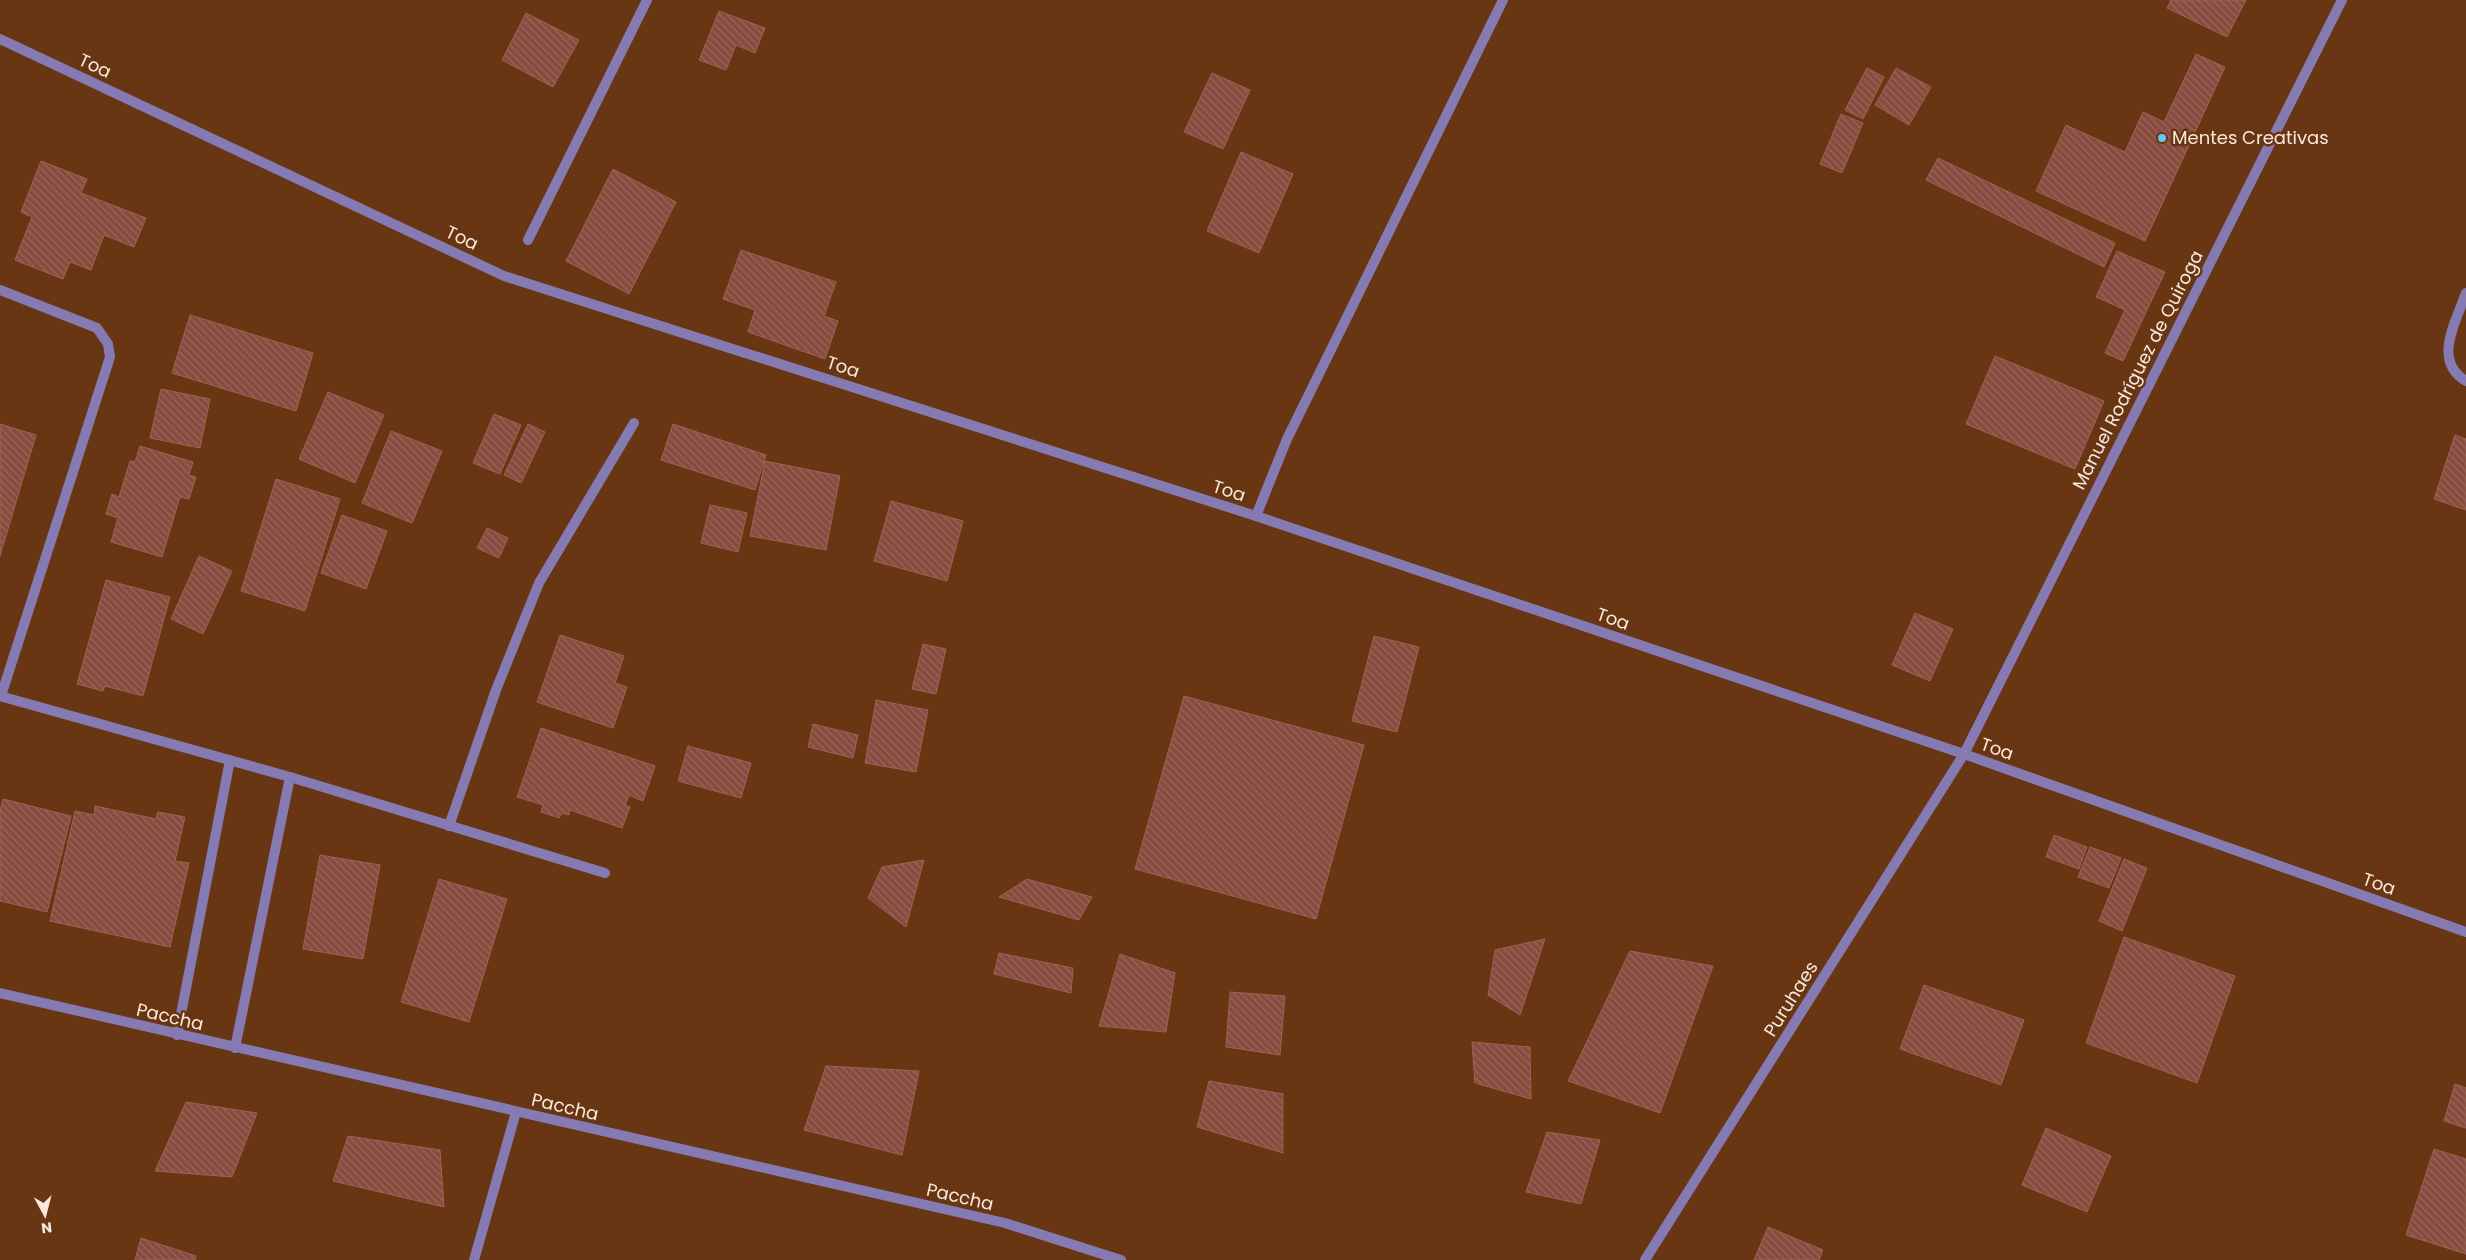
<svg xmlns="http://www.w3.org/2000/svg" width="2466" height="1260" viewBox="0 0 2466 1260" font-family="Poppins,sans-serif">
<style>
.building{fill:url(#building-back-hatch);stroke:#a06154}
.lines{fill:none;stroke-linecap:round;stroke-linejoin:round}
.minor{stroke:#857bb2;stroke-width:10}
.tertiary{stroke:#857bb2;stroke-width:10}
.poi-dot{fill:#69c4f0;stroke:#683613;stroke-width:2}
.labels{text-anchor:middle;stroke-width:5;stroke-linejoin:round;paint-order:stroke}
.street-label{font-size:18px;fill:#fbe8dd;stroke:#683613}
.poi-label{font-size:18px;fill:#fbe8dd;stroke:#683613;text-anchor:start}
</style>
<defs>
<pattern id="building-back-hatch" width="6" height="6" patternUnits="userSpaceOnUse" patternTransform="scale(1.25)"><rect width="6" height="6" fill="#884b3f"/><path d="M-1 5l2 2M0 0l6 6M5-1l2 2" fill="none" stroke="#9a655a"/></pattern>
</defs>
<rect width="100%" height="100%" fill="#683613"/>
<g class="building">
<path d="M2171,0H2246L2227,37L2167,8Z"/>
<path d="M719,11L765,28L755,53L736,45L726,70L699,60Z"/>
<path d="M526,13L579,40L553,87L502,60Z"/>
<path d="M2196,54L2225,67L2145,241L2036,191L2066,125L2125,152L2143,112L2164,122Z"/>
<path d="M1867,68L1884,77L1863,119L1845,110Z"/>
<path d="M1896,68L1931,87L1909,125L1875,105Z"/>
<path d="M1212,73L1250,90L1223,149L1184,132Z"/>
<path d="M1841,114L1863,123L1842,173L1820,164Z"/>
<path d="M1241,152L1293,174L1259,253L1207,231Z"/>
<path d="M1938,158L2115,243L2104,267L1926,180Z"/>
<path d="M41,161L87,179L81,193L146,218L134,247L104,235L91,270L70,262L63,279L15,260L32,217L21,212Z"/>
<path d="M613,169L676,202L629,294L566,261Z"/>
<path d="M741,250L836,282L824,316L838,321L825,359L748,332L755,310L723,299Z"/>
<path d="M2117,251L2165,272L2123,361L2105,353L2125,310L2096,297Z"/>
<path d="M190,315L313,353L296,411L172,373Z"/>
<path d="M1995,356L2104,401L2075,469L1966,424Z"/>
<path d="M161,389L210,399L200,448L150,438Z"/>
<path d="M328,392L384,415L355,483L299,459Z"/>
<path d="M494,414L521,425L500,474L473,463Z"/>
<path d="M0,424L36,435L0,556Z"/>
<path d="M528,424L545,432L521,483L504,475Z"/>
<path d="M673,424L766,455L755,490L661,460Z"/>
<path d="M391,431L442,451L412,523L362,503Z"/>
<path d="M2455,435L2466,439V510L2434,499Z"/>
<path d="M140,446L193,462L189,475L196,477L189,499L180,497L162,557L111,542L118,518L106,514L112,494L119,497L130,461L135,462Z"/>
<path d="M765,461L840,476L826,550L750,536Z"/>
<path d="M276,479L340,499L305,611L241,591Z"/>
<path d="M891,501L963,521L947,581L874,561Z"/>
<path d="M710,505L747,513L738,552L701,543Z"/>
<path d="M342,515L387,531L366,589L321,573Z"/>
<path d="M487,528L508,538L499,558L477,548Z"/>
<path d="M199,556L232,571L203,634L171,619Z"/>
<path d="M106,580L170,597L143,696L105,686L103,691L77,684Z"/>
<path d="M1915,613L1953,629L1930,681L1892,665Z"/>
<path d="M560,635L624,656L615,683L627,687L613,728L537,702Z"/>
<path d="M1374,636L1419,647L1397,732L1352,721Z"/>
<path d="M923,644L946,649L936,694L912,689Z"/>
<path d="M1184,696L1364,745L1316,919L1135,869Z"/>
<path d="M876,700L928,710L916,772L865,763Z"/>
<path d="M813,724L858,735L853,758L808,747Z"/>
<path d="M541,728L655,766L643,801L629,795L625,805L630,807L622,828L570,810L569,815L562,813L559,818L541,812L543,805L517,797Z"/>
<path d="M688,746L751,763L741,798L678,781Z"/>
<path d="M3,799L71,816L47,912L0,901V811Z"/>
<path d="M95,806L156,819L158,812L185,817L175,861L189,863L170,947L50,921L75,811L94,815Z"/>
<path d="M2054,835L2087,847L2079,869L2046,857Z"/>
<path d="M2090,847L2121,858L2109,888L2078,877Z"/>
<path d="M320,855L380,865L363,959L303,949Z"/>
<path d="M2124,859L2147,868L2122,931L2099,921Z"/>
<path d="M924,860L906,927L868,898L882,867Z"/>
<path d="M439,879L507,899L469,1022L401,1002Z"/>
<path d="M1027,879L1092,897L1079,920L999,897Z"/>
<path d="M2124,937L2235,976L2197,1083L2086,1043Z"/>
<path d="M1545,939L1520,1015L1488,995L1495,950Z"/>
<path d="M1630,951L1713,966L1660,1113L1568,1081Z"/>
<path d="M999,953L1073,968L1071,993L994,974Z"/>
<path d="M1120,954L1175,973L1166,1032L1099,1026Z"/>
<path d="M1924,985L2024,1020L2001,1085L1900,1049Z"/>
<path d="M1230,992L1285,996L1280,1055L1226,1047Z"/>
<path d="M1472,1042L1530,1047L1531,1099L1475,1083Z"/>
<path d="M826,1066L919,1071L902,1155L804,1130Z"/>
<path d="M1209,1081L1283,1094V1153L1197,1127Z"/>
<path d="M2455,1084L2466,1088V1128L2444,1121Z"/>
<path d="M186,1102L257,1113L232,1177L155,1171Z"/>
<path d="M2046,1128L2111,1156L2087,1212L2022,1185Z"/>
<path d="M1547,1132L1600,1140L1581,1204L1526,1192Z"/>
<path d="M348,1136L440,1150L444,1207L333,1181Z"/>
<path d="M2434,1149L2466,1159V1254L2406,1235Z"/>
<path d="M1768,1227L1823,1250L1819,1260H1754Z"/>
<path d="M141,1238L196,1256L195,1260H135Z"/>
</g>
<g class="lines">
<g class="minor">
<path d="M0,39L504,276L1256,516L1964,754L2466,932"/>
<path d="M528,240L647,0"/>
<path d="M0,290L97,328L108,344L110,357L1,696"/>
<path d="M2466,293C2456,322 2432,361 2466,381"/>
<path d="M1256,516L1287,439L1503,0"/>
<path d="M0,696L290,777L605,873"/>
<path d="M449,826L496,690L539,583L634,423"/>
<path d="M0,993L1005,1223L1121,1260"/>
<path d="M177,1035L230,760"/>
<path d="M235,1048L290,777"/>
<path d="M474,1260L516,1112"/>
</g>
<path class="tertiary" d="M1645,1260L1964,754L2342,0"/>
</g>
<circle class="poi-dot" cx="2162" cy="138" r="5"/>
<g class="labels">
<g class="street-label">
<text transform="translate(95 66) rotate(25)" y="6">Toa</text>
<text transform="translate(462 238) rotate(25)" y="6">Toa</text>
<text transform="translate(843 367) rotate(18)" y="6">Toa</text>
<text transform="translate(2138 370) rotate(-63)" y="6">Manuel Rodríguez de Quiroga</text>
<text transform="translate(1229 491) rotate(18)" y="6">Toa</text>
<text transform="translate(1613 619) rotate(19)" y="6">Toa</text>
<text transform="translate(1997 749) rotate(19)" y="6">Toa</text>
<text transform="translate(2379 884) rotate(19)" y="6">Toa</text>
<text transform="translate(1791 999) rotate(-58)" y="6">Puruhaes</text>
<text transform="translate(170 1017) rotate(13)" y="6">Paccha</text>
<text transform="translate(565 1107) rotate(13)" y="6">Paccha</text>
<text transform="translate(960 1197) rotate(13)" y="6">Paccha</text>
</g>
<g class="poi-label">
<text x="2172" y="144">Mentes Creativas</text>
</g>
</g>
<g transform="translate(45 1215) rotate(173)" stroke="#683613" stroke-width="4" paint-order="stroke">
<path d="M0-4L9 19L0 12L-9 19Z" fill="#fbe8dd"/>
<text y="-8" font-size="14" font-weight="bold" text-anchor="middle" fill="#fbe8dd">N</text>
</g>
</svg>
